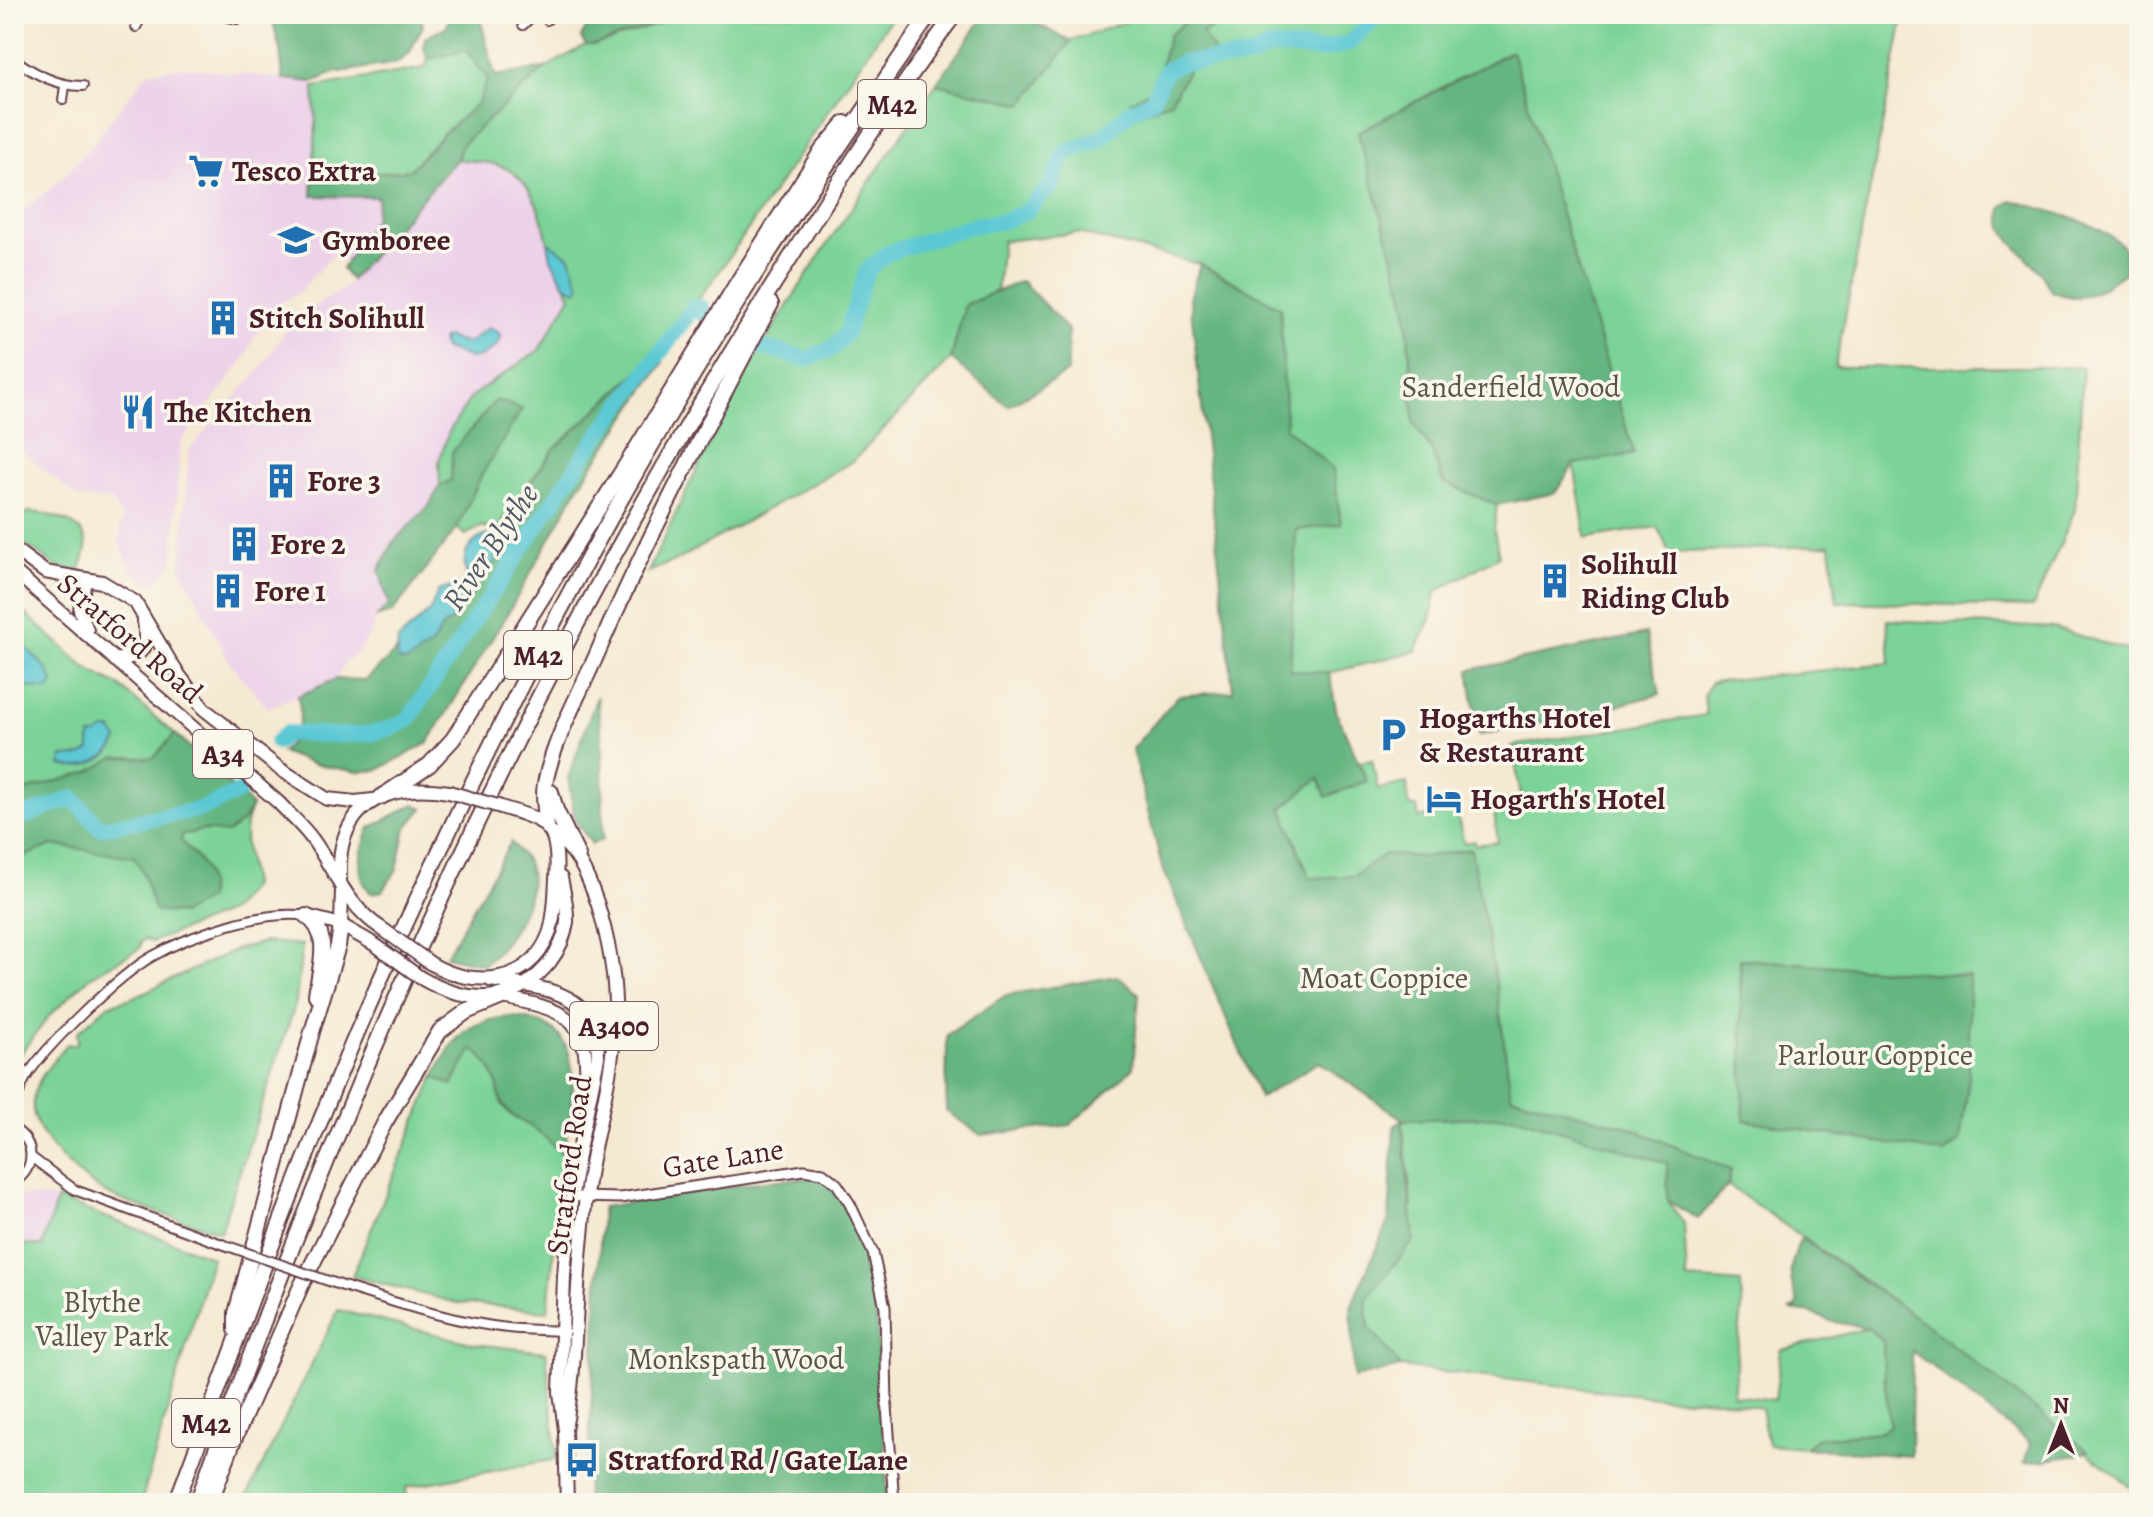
<svg xmlns="http://www.w3.org/2000/svg" width="2153" height="1517" viewBox="0 0 2153 1517" font-family="Alegreya,serif">
<style>
.built{fill:#ecd1e9}
.green{fill:#7cd397;stroke:#637961;stroke-width:2;fill-rule:evenodd}
.forest{fill:#65b580;stroke:#586a56;stroke-width:2}
.water{fill:#5cc8d4;stroke:#537480;stroke-width:2}
.lines{fill:none;stroke-linecap:round;stroke-linejoin:round}
.river{stroke:#5cc8d4;stroke-width:16}
.minor-casing{stroke:#643d44;stroke-width:12}
.tertiary-casing{stroke:#643d44;stroke-width:13}
.primary-casing{stroke:#643d44;stroke-width:16}
.trunk-casing{stroke:#643d44;stroke-width:16}
.motorway-casing{stroke:#643d44;stroke-width:18}
.minor{stroke:#fff;stroke-width:8}
.tertiary{stroke:#fff;stroke-width:9}
.primary{stroke:#fff;stroke-width:12}
.trunk{stroke:#fff;stroke-width:12}
.motorway{stroke:#fff;stroke-width:14}
.minor-bridge-casing{stroke:#643d44;stroke-width:12;stroke-linecap:butt}
.trunk-bridge-casing{stroke:#643d44;stroke-width:16;stroke-linecap:butt}
.minor-bridge{stroke:#fff;stroke-width:8}
.trunk-bridge{stroke:#fff;stroke-width:12}
.labels{text-anchor:middle;stroke-width:7;stroke-linejoin:round;paint-order:stroke}
.shield{fill:#fbf7ec;stroke:#7f6065;stroke-width:2}
.shield-label{font-size:28px;font-weight:bold;fill:#4a1f2b}
.poi-label{font-size:30px;font-weight:bold;fill:#4a1f2b;stroke:#fbf7ec;text-anchor:start}
.park-label{font-size:30px;fill:#59554b;stroke:#fbf7ec}
.street-label{font-size:30px;fill:#4a1f2b;stroke:#fbf7ec}
.water-label{font-size:32px;font-style:italic;fill:#505a66;stroke:#fbf7ec}
</style>
<rect width="100%" height="100%" fill="#fbf7ec"/>
<filter id="ink" filterUnits="userSpaceOnUse"><feTurbulence type="fractalNoise" baseFrequency=".0125" numOctaves="2"/><feDisplacementMap in="SourceGraphic" scale="16" xChannelSelector="R" yChannelSelector="G"/><feConvolveMatrix kernelMatrix="1 2 1 2 8 2 1 2 1" color-interpolation-filters="sRGB"/></filter>
<filter id="wash" filterUnits="userSpaceOnUse"><feTurbulence type="fractalNoise" baseFrequency=".006" numOctaves="4" result="noise"/><feDisplacementMap in="SourceGraphic" scale="32" xChannelSelector="R" yChannelSelector="G"/><feGaussianBlur stdDeviation="1.8" result="paint"/><feColorMatrix in="noise" values="0 0 0 0 0 0 0 0 0 0 0 0 0 0 0 0 0 1.4 0 .05"/><feComposite in="paint" operator="in"/></filter>
<g filter="url(#wash)">
<rect width="100%" height="100%" fill="#f5e9d2"/>
<g class="built">
<path d="M183,67L314,82L316,122L378,197L375,218L347,262L335,253L297,294L278,305L253,339L245,358L180,443L173,562L153,587L132,571L119,542L122,517L112,501L77,497L14,444V233L20,213L54,186L93,144L148,72Z"/>
<path d="M457,159L497,164L524,182L540,210L551,259L571,296L539,350L472,396L449,432L439,461L440,486L430,506L394,541L390,605L381,611L374,623L375,627L359,650L344,664L336,679L268,708L230,663L181,568L189,450L261,368L285,332L309,309L341,291Z"/>
<path d="M14,1195L57,1199L42,1246L14,1244Z"/>
</g>
<g class="green">
<path d="M676,14H894L723,266L664,347L554,449L494,533L483,526L465,535L457,528L481,476L451,480L440,486L439,461L449,432L472,396L539,350L571,296L565,285L576,290L570,257L548,242C541,211 530,173 494,164C482,161 469,161 457,159L462,144L545,68L586,45H594L658,24Z"/>
<path d="M1147,14H1188L1185,22L1169,35L1155,87L1130,102L1141,113L1171,101L1189,69L1214,53L1201,33L1236,17L1259,14H1904L1835,367H2083L2075,510L2033,607L1837,602L1830,545L1670,553L1657,527L1586,538L1574,464L1634,454L1511,51L1358,132L1406,303L1414,424L1432,451L1443,482L1497,505L1494,530L1499,556L1436,592L1431,619L1416,651L1329,673L1290,671L1296,530L1341,524L1333,469L1286,428L1280,307L1200,264L1078,233L1002,241L997,291L965,305L951,359L853,461L679,559L648,572C684,497 718,420 761,349C815,258 877,172 936,84L1023,104L1071,41Z"/>
<path d="M466,50L488,79L478,103L442,135L410,170L313,180L316,122L314,87L425,68L428,59Z"/>
<path d="M29,512C46,513 79,520 85,539C89,549 82,562 79,571L57,567L14,536V521Z"/>
<path d="M14,603L87,669L118,685L200,756L252,806C238,834 249,856 252,886L231,911L152,942L145,939L141,942L140,948L90,977L50,1015L14,1062Z"/>
<path d="M1887,620L2054,628L2139,654V1485L2134,1490L1923,1322L1728,1185L1731,1170L1626,1126L1511,1097L1471,850L1422,857L1385,854L1354,876L1310,879L1282,808L1319,777L1366,780L1359,762L1372,760L1378,789L1407,783L1408,803L1412,807H1417L1419,818L1456,810L1464,843L1474,841L1475,845L1498,842L1494,812L1523,806L1512,746L1706,715L1704,695L1711,682L1890,663ZM1740,959L1969,976V1077L1960,1141L1744,1120Z"/>
<path d="M266,942L302,945L296,1002L220,1232C185,1220 148,1211 114,1197C86,1185 29,1136 33,1102C35,1079 53,1062 67,1044L75,1045L78,1042L77,1033L108,1005L132,998L239,948Z"/>
<path d="M472,1049C484,1056 493,1070 497,1084C499,1090 499,1097 501,1102C512,1122 526,1120 540,1133C549,1140 553,1147 563,1153L548,1311L457,1303L352,1276L434,1077L452,1085Z"/>
<path d="M1514,1116L1668,1163V1201L1684,1223L1687,1279L1741,1283L1742,1307L1733,1395L1775,1400L1781,1350L1868,1328L1884,1342V1375L1890,1426L1882,1432L1816,1438L1805,1448L1768,1445L1761,1408L1720,1400L1665,1398L1401,1367L1369,1327L1366,1300L1377,1285L1412,1206L1402,1120Z"/>
<path d="M57,1199L212,1257L141,1503H14V1244L42,1246Z"/>
<path d="M338,1310L475,1344L546,1352L557,1459L406,1487L407,1503H244Z"/>
</g>
<g class="forest">
<path d="M271,14H420L423,26L409,53L397,63L333,73L314,82L283,79L280,49Z"/>
<path d="M452,14H479L495,76L545,68L462,144L457,159L351,280L342,269L375,218L378,197L312,196L313,180L410,170L442,135L478,103L488,79L466,50L428,59L424,47L425,38L446,27Z"/>
<path d="M595,14H676L658,24L594,45H586L581,37Z"/>
<path d="M986,14H1025L1029,20L1071,41L1023,104L936,84Z"/>
<path d="M1188,14H1259L1236,17L1202,33L1215,53L1189,69L1171,101L1141,113L1130,102L1155,87L1169,35L1185,22Z"/>
<path d="M1512,51L1634,454L1574,464L1555,493L1497,505L1443,482L1432,451L1414,424L1406,303L1358,132Z"/>
<path d="M2012,200C2047,211 2101,221 2125,249V273C2096,291 2086,306 2051,291C2047,284 2043,275 2037,268C2022,250 1996,236 2002,208Z"/>
<path d="M1200,264L1280,307L1286,428L1333,469L1341,524L1296,530L1290,670L1329,673L1337,714L1367,781L1326,797L1319,778L1282,808L1310,878L1354,876L1385,854L1422,857L1471,849L1497,989L1511,1096L1626,1126L1731,1170L1728,1185L1698,1219L1668,1201L1667,1163L1514,1116L1402,1120L1414,1240L1366,1300L1369,1327L1401,1367L1354,1378L1351,1307L1389,1219L1394,1127L1402,1119L1319,1062L1260,1098L1162,866L1132,749L1178,696L1233,691L1190,299Z"/>
<path d="M1022,281L1068,330V372L1008,406L951,359L965,305Z"/>
<path d="M658,354L663,363L579,486L512,606L428,743L378,770L358,772L313,764L281,752C299,737 303,719 298,696L336,679L366,680L398,649V660L406,662L432,644L442,627L457,616L486,570L496,561L494,533L554,449Z"/>
<path d="M496,400L522,409L481,476L457,528L392,613L377,617L389,605L379,570L394,541L429,506L440,486L451,480L452,452Z"/>
<path d="M1646,634L1660,694L1575,717L1479,735L1469,670Z"/>
<path d="M597,696L602,744L603,839L592,844L575,820L568,778Z"/>
<path d="M175,734L252,806L244,820L228,833L203,830L182,835L181,841C202,863 210,868 208,899L182,914L155,911C147,892 147,874 134,857L52,845L14,861V794L89,772L115,757L153,758Z"/>
<path d="M414,804L423,808L406,828L397,869L383,891L371,893C353,874 361,849 370,828Z"/>
<path d="M511,842C516,848 523,856 527,863C542,896 507,944 484,965L446,956Z"/>
<path d="M1740,959L1969,976V1077L1960,1141L1944,1153L1744,1120Z"/>
<path d="M1117,976L1139,994L1133,1068L1070,1125L981,1135L946,1111L947,1035L1006,995Z"/>
<path d="M512,1017C522,1018 533,1019 543,1024C588,1043 571,1117 563,1153C553,1147 549,1140 540,1133C526,1120 512,1122 502,1102C499,1097 499,1090 497,1084C493,1071 484,1056 472,1049L452,1085L434,1077C455,1037 463,1021 512,1017Z"/>
<path d="M821,1177L841,1197L868,1254L876,1311L888,1503H586L602,1207L764,1181Z"/>
<path d="M1801,1238L1923,1322L2088,1451L2079,1455L2024,1463L2030,1443L1912,1351L1911,1456L1805,1448L1816,1438L1882,1432L1890,1426L1884,1375L1883,1342L1868,1328L1829,1321L1812,1313L1789,1310L1796,1308L1798,1302C1786,1275 1790,1264 1801,1238Z"/>
</g>
<g class="water">
<path d="M548,242L570,257L580,287L577,290L565,285L551,259Z"/>
<path d="M491,328L500,334L499,343C474,366 475,358 445,349L442,345L443,338L446,337C452,338 462,344 467,343C476,341 478,330 491,328Z"/>
<path d="M494,533L496,561L486,570L457,616L442,627L432,644L407,662L397,660L398,640L430,611L438,591L461,584L467,576C459,552 472,538 494,533Z"/>
<path d="M22,643L46,668L53,682L49,690L14,685V644Z"/>
<path d="M104,730H112L118,740C110,759 81,772 61,765L62,757L81,756L90,750V736L97,735Z"/>
</g>
<g class="lines">
<g class="river">
<path d="M758,346L806,359L832,349L846,334L867,270L888,253L970,226L1003,221L1025,212L1051,186L1065,153L1102,138L1129,112L1152,100L1166,70L1182,63L1251,57L1271,47L1324,50L1349,43L1380,14"/>
<path d="M277,742L287,733C329,734 371,742 408,720L585,454L694,307L702,308L703,314"/>
<path d="M14,820L73,798L100,828L202,809L239,792"/>
</g>
</g>
</g>
<g filter="url(#ink)">
<g class="lines">
<g class="minor-casing">
<g id="minor">
<path d="M205,14H223"/>
<path d="M542,14L547,20"/>
<path d="M223,16L237,19"/>
<path d="M14,24L23,14"/>
<path d="M523,25L534,14"/>
<path d="M136,27L143,14"/>
<path d="M14,59C35,74 57,86 83,86"/>
<path d="M63,100L65,86"/>
<path d="M14,1114C16,1102 19,1090 25,1079C45,1046 119,975 153,956C190,935 264,909 306,916"/>
<path d="M14,1129C36,1142 36,1169 14,1182"/>
<path d="M31,1157L75,1190L216,1242"/>
<path d="M343,1286C397,1303 452,1322 508,1328C527,1330 546,1330 565,1331"/>
</g>
</g>
<g class="tertiary-casing">
<path id="tertiary" d="M580,1197L620,1198L804,1170L823,1173L837,1184L850,1204L873,1253L885,1307L887,1406L894,1503"/>
</g>
<g class="primary-casing">
<g id="primary">
<path d="M549,830C578,851 587,873 598,905C607,935 614,969 615,1001C617,1058 600,1114 590,1169C586,1191 584,1214 582,1236C575,1301 577,1366 565,1430"/>
<path d="M490,980C543,988 598,989 598,1057L578,1155L568,1223L564,1276L560,1392L565,1430L567,1503"/>
<path d="M502,997C561,1009 590,1015 586,1084"/>
</g>
</g>
<g class="trunk-casing">
<g id="trunk">
<path d="M14,549L45,572L102,582L135,602L174,668L204,709L280,769L327,799L355,802L373,800"/>
<path d="M14,571L279,803C290,815 303,826 313,840C335,871 347,906 381,928"/>
<path d="M85,579L80,610L87,630"/>
<path d="M115,660C144,656 148,650 144,621"/>
<path d="M340,885C340,872 339,859 342,846C354,794 403,784 449,792"/>
<path d="M306,916L341,925L374,944"/>
<path d="M341,925L342,891"/>
<path d="M430,963C471,988 529,986 549,934C555,917 555,897 556,879C557,865 558,837 546,826C535,816 515,812 501,807"/>
<path d="M421,978C467,1005 514,1006 550,962C559,950 565,936 567,922C568,907 564,893 561,878"/>
</g>
</g>
<g class="motorway-casing">
<g id="motorway">
<path d="M551,792L556,810L578,856"/>
<path d="M381,797L429,765L453,739L636,449L739,280L820,153L845,123"/>
<path d="M547,827C546,813 542,798 545,784C553,741 579,695 597,654C649,534 710,419 771,304"/>
<path d="M306,916C333,933 319,969 316,995"/>
<path d="M236,1330V1313L312,1032L338,946L341,925"/>
<path d="M176,1503C242,1327 304,1149 381,978C489,737 611,502 752,279C809,189 870,102 930,14"/>
<path d="M197,1503C344,1085 527,677 763,301C824,204 886,106 955,14"/>
<path d="M210,1503L233,1442L301,1286L385,1122L440,1031L466,1012L502,997"/>
</g>
</g>
<use href="#minor" class="minor"/>
<use href="#tertiary" class="tertiary"/>
<use href="#primary" class="primary"/>
<use href="#trunk" class="trunk"/>
<use href="#motorway" class="motorway"/>
<g class="minor-bridge-casing">
<path id="minor-bridge" d="M216,1242L343,1286"/>
</g>
<g class="trunk-bridge-casing">
<g id="trunk-bridge">
<path d="M449,792L501,807"/>
<path d="M381,928L430,963"/>
<path d="M374,944L421,978"/>
</g>
</g>
<use href="#minor-bridge" class="minor-bridge"/>
<use href="#trunk-bridge" class="trunk-bridge"/>
</g>
</g>
<defs>
<g id="supermarket-bare" transform="scale(2.76)"><path d="M-6-5.5h2.5l.6 2H6L4.5 2H-2.5L-4.4-4H-6ZM-1.5 3.2a1.3 1.3 0 1 0 .1 0ZM3 3.2a1.3 1.3 0 1 0 .1 0Z" fill="#1f6fb2" stroke="#fbf7ec" stroke-width="2.5" paint-order="stroke"/></g>
<g id="school-bare" transform="scale(2.76)"><path d="M0-5L7-2L0 1L-7-2ZM-4 1L0 2.5L4 1V4Q0 6-4 4Z" fill="#1f6fb2" stroke="#fbf7ec" stroke-width="2.5" paint-order="stroke"/></g>
<g id="building-bare" transform="scale(2.76)"><path d="M-4-6H4V6H1V3H-1V6H-4ZM-2.5-4.3h1.7v1.8h-1.7ZM.8-4.3h1.7v1.8H.8ZM-2.5-1h1.7V.8h-1.7ZM.8-1h1.7V.8H.8Z" fill="#1f6fb2" stroke="#fbf7ec" stroke-width="2.5" paint-order="stroke"/></g>
<g id="restaurant-bare" transform="scale(2.76)"><path d="M-5-6h1v4h1v-4h1v4h1v-4h1v5L-1.5 .5V6h-2V.5L-5-1ZM5-6V6H3V1.5H1.5Q1.5-4 5-6Z" fill="#1f6fb2" stroke="#fbf7ec" stroke-width="2.5" paint-order="stroke"/></g>
<g id="parking-bare" transform="scale(2.76)"><path d="M-3.5-5.5H1a3.5 3.5 0 0 1 0 7H-1V5.5H-3.5ZM-1-3.4V-.6H.8a1.4 1.4 0 0 0 0-2.8Z" fill="#1f6fb2" stroke="#fbf7ec" stroke-width="2.5" paint-order="stroke"/></g>
<g id="hotel-bare" transform="scale(2.76)"><path d="M-6-4.5h1.5V1H6V5H4.5V3h-9V5H-6ZM-4 0a1.8 1.8 0 1 1 3.6 0ZM.5 0V-2.5h3Q6-2.5 6 0Z" fill="#1f6fb2" stroke="#fbf7ec" stroke-width="2.5" paint-order="stroke"/></g>
<g id="bus-bare" transform="scale(2.76)"><path d="M-5-6H5V4H4V6H2V4H-2V6H-4V4H-5ZM-3.5-4V0h7V-4ZM-3.5 1.2v1.5H-2V1.2ZM2 1.2v1.5H3.5V1.2Z" fill="#1f6fb2" stroke="#fbf7ec" stroke-width="2.5" paint-order="stroke"/></g>
</defs>
<g fill-rule="evenodd">
<use href="#supermarket-bare" x="206" y="171"/>
<use href="#school-bare" x="296" y="240"/>
<use href="#building-bare" x="223" y="318"/>
<use href="#restaurant-bare" x="138" y="412"/>
<use href="#building-bare" x="281" y="481"/>
<use href="#building-bare" x="244" y="544"/>
<use href="#building-bare" x="1555" y="581"/>
<use href="#building-bare" x="228" y="591"/>
<use href="#parking-bare" x="1393" y="735"/>
<use href="#hotel-bare" x="1444" y="799"/>
<use href="#bus-bare" x="582" y="1460"/>
</g>
<g class="labels">
<g class="shield">
<rect x="858" y="80" width="68" height="48" rx="6"/>
<rect x="504" y="631" width="68" height="48" rx="6"/>
<rect x="193" y="730" width="60" height="48" rx="6"/>
<rect x="570" y="1002" width="88" height="48" rx="6"/>
<rect x="172" y="1399" width="68" height="48" rx="6"/>
</g>
<g class="shield-label">
<text x="892" y="114">M42</text>
<text x="538" y="665">M42</text>
<text x="223" y="764">A34</text>
<text x="614" y="1036">A3400</text>
<text x="206" y="1433">M42</text>
</g>
<g class="poi-label">
<text x="232" y="181">Tesco Extra</text>
<text x="322" y="250">Gymboree</text>
<text x="249" y="328">Stitch Solihull</text>
<text x="164" y="422">The Kitchen</text>
<text x="307" y="491">Fore 3</text>
<text x="270" y="554">Fore 2</text>
<text x="1581" y="574">Solihull<tspan x="1581" dy="34">Riding Club</tspan></text>
<text x="254" y="601">Fore 1</text>
<text x="1419" y="728">Hogarths Hotel<tspan x="1419" dy="34">&amp; Restaurant</tspan></text>
<text x="1470" y="809">Hogarth's Hotel</text>
<text x="608" y="1470">Stratford Rd / Gate Lane</text>
</g>
<g class="park-label">
<text x="1511" y="397">Sanderfield Wood</text>
<text x="1384" y="988">Moat Coppice</text>
<text x="1875" y="1065">Parlour Coppice</text>
<text x="102" y="1312">Blythe<tspan x="102" dy="34">Valley Park</tspan></text>
<text x="736" y="1369">Monkspath Wood</text>
</g>
<g class="street-label">
<text transform="translate(130 638) rotate(41)" y="10">Stratford Road</text>
<text transform="translate(723 1158) rotate(-9)" y="10">Gate Lane</text>
<text transform="translate(569 1165) rotate(-82)" y="10">Stratford Road</text>
</g>
<g class="water-label">
<text transform="translate(490 547) rotate(-56)" y="11">River Blythe</text>
</g>
</g>
<rect width="2153" height="1517" fill="none" stroke="#fbf7ec" stroke-width="48"/>
<g transform="translate(2061 1425)" stroke="#fbf7ec" stroke-width="6" paint-order="stroke">
<path d="M0-6L14 30L0 20L-14 30Z" fill="#4a1f2b"/>
<text y="-12" font-size="22" font-weight="bold" text-anchor="middle" fill="#4a1f2b">N</text>
</g>
</svg>
